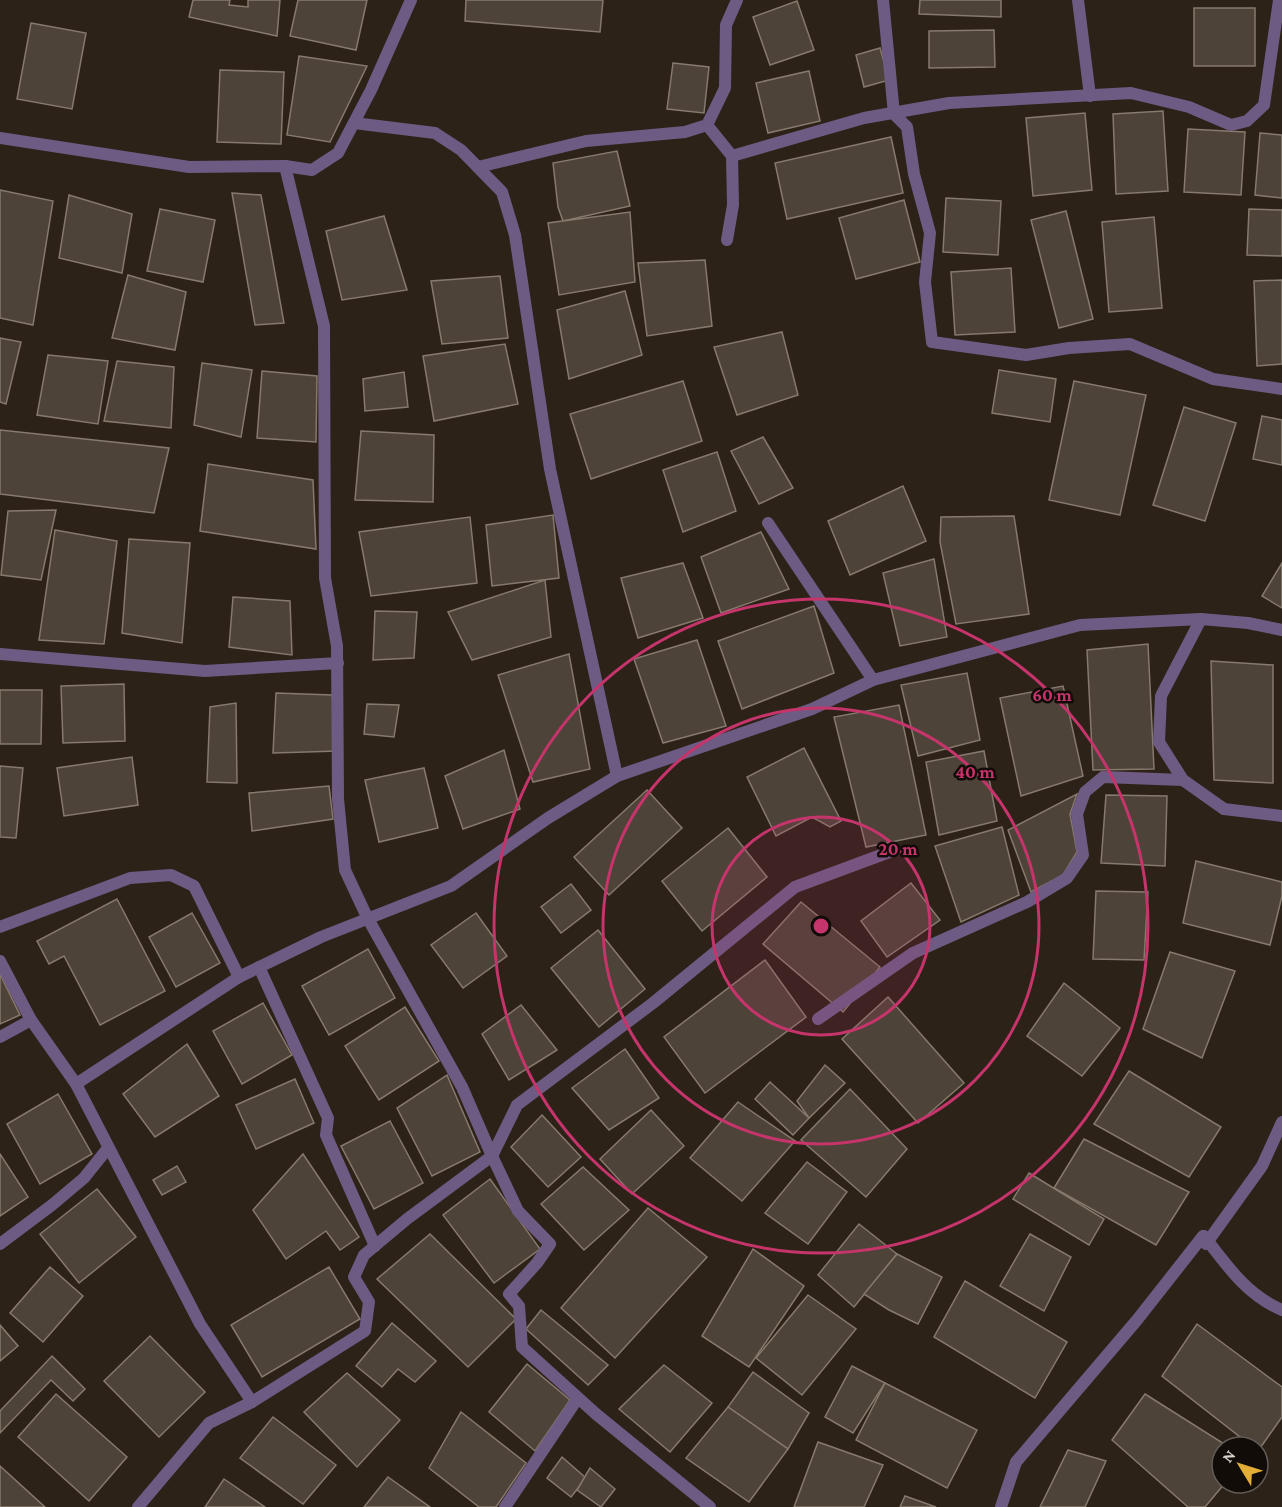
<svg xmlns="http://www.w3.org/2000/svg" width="1282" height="1507" viewBox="0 0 1282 1507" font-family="'Crimson Pro',serif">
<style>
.building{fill:#4e4338;stroke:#86796e;stroke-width:1.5}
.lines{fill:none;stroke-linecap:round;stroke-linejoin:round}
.minor{stroke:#6e5b83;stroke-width:12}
.ring{fill:none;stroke:#c6346c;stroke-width:3}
.centre{fill:#c6346c;stroke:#110c08;stroke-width:3}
.ring-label{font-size:18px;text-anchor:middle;font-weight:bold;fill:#c6346c;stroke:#110c08;stroke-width:5;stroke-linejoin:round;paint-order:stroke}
</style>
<rect width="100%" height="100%" fill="#2c2218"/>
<g class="building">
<path d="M193,0H230L229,5L248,7V0H280L277,36L189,17Z"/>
<path d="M298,0H367L356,50L290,36Z"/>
<path d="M466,0H603L600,32L465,21Z"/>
<path d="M920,0H1001V17L919,14Z"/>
<path d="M797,1L814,50L770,65L753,17Z"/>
<rect x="1194" y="8" width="61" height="58"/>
<path d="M31,23L86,33L72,109L17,99Z"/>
<path d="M994,30L995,67L929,68V31Z"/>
<path d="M880,48L889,80L864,87L856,55Z"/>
<path d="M299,56L367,66L330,142L287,135Z"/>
<path d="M673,63L709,67L704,113L667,109Z"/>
<path d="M220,70L284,72L281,144L217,142Z"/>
<path d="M809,71L820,121L768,133L756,83Z"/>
<path d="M1163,111L1168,191L1116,194L1113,114Z"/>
<path d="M1085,113L1092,190L1033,196L1026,118Z"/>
<path d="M1188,129L1245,132L1241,195L1184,192Z"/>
<path d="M1260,133L1282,135V198L1255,195Z"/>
<path d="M891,137L903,193L787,219L775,163Z"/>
<path d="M617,151L630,206L563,221L558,207L553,163Z"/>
<path d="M0,190L53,201L33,325L0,318Z"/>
<path d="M232,193L261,195L284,323L255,325Z"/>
<path d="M69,195L132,214L122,273L59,258Z"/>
<path d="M946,198L1001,201L998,255L943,252Z"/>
<path d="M904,200L920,262L856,279L839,218Z"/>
<path d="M160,209L215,220L203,282L147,271Z"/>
<path d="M1249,209L1282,210V256L1247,255Z"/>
<path d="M1066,211L1093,319L1059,328L1031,220Z"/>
<path d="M630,212L635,282L559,295L548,223Z"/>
<path d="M384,216L407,290L342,300L326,231Z"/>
<path d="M1154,217L1162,308L1109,312L1102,222Z"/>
<path d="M705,260L712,326L647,336L638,263Z"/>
<path d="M1011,268L1015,332L955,335L951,272Z"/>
<path d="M128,275L186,292L175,350L112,338Z"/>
<path d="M500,276L508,338L442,344L431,281Z"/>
<path d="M1282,280V364L1257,366L1254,281Z"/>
<path d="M625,291L642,355L569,379L557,310Z"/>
<path d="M782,332L798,395L737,415L714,347Z"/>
<path d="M0,338L21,342L6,404L0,402Z"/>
<path d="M505,344L518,404L434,421L423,356Z"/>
<path d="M48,355L108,361L98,424L37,415Z"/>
<path d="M117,361L174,367L171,428L104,421Z"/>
<path d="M202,363L252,370L241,437L194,425Z"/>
<path d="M999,370L1056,379L1050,422L992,413Z"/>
<path d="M262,371L317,376L316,442L257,438Z"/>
<path d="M404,372L408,407L365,411L363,379Z"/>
<path d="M683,381L702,441L591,479L570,414Z"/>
<path d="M1074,381L1146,395L1120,515L1049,500Z"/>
<path d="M1184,407L1236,423L1205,521L1153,505Z"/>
<path d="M1262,416L1282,420V465L1253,459Z"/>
<path d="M0,430L169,448L154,513L0,494Z"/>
<path d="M361,431L434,435L433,502L355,500Z"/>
<path d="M763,437L793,488L759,504L731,451Z"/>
<path d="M717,452L736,511L683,532L663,470Z"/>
<path d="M208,464L313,480L316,549L200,531Z"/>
<path d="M903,486L926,541L850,575L828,521Z"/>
<path d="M56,510L41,580L1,575L8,511Z"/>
<path d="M553,515L559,578L492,586L486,525Z"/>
<path d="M1014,516L1029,614L956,624L940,542L941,517Z"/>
<path d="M470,517L477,583L371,596L359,532Z"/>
<path d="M55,530L117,541L104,644L39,640Z"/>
<path d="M761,532L789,589L721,613L701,557Z"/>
<path d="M129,539L190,543L182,643L122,633Z"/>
<path d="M934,559L947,637L900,646L883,573Z"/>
<path d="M683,563L703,618L638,638L621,578Z"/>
<path d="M1282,563V608L1262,596Z"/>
<path d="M545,580L551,637L472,660L448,612Z"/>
<path d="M233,597L290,601L292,655L229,647Z"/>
<path d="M814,606L834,673L742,709L718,641Z"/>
<path d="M375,611L417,612L414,658L373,660Z"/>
<path d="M697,640L726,726L663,743L634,659Z"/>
<path d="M1148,644L1154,769L1093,770L1087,650Z"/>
<path d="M569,654L590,769L533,782L498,675Z"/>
<path d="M1211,661L1273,665V783L1214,780Z"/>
<path d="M967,673L980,740L918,756L901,685Z"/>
<path d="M124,684L125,741L63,743L61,686Z"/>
<path d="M1063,686L1083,776L1021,796L1000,698Z"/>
<path d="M0,690H42L41,744H0Z"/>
<path d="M276,693L332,695L338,751L273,753Z"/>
<path d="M236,703L237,783L207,782L210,707Z"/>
<path d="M367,704L399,705L394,737L364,734Z"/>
<path d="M899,705L926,835L866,847L834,717Z"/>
<path d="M804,748L841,821L830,827L812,817L776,836L747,777Z"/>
<path d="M504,750L520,809L463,829L445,776Z"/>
<path d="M984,751L997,821L939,835L926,762Z"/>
<path d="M132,757L138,805L64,816L57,768Z"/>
<path d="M0,766L23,768L16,838L0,837Z"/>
<path d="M424,768L438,828L379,842L365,780Z"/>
<path d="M329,786L333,819L252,831L249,793Z"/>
<path d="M647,790L682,828L609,895L574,857Z"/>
<path d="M1077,794L1070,814L1077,852L1063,875L1031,892L1008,830Z"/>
<path d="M1106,795L1167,796L1165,866L1101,863Z"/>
<path d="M1002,827L1019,895L961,922L935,846Z"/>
<path d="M728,828L767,877L702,931L662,881Z"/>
<path d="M1196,861L1282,882V896L1270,945L1183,923Z"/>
<path d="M911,883L940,920L887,957L861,921Z"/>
<path d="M571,884L591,910L561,933L541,907Z"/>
<path d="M1096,891L1148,892L1144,960L1093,959Z"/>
<path d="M117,899L165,991L100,1025L64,956L49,964L37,941Z"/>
<path d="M801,902L880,967L843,1012L763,944Z"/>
<path d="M192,913L220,963L176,987L149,937Z"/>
<path d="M476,913L507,956L463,988L431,945Z"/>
<path d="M598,930L645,989L599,1027L551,968Z"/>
<path d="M368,949L395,998L329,1035L302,986Z"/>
<path d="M1170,952L1235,971L1202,1058L1143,1029Z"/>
<path d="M765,960L806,1017L705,1093L664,1037Z"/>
<path d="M0,974L20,1015L0,1024Z"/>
<path d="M1064,983L1120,1028L1082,1076L1027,1036Z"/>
<path d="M888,997L964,1083L918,1123L842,1039Z"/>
<path d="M263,1003L292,1055L242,1084L213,1031Z"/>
<path d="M521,1005L557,1050L509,1080L482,1034Z"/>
<path d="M405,1007L439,1061L379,1100L345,1046Z"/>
<path d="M187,1044L219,1096L155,1137L123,1094Z"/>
<path d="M625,1049L659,1098L609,1130L572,1088Z"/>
<path d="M825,1065L845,1083L809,1118L797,1101Z"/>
<path d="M1129,1071L1221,1127L1189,1177L1094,1124Z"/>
<path d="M447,1075L480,1152L432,1176L397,1108Z"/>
<path d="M295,1079L314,1123L256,1149L236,1105Z"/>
<path d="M770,1082L809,1118L793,1135L755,1099Z"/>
<path d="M850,1089L907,1149L866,1197L801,1140Z"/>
<path d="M58,1094L92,1154L40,1184L7,1124Z"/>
<path d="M738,1102L795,1141L742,1201L690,1158Z"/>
<path d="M651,1110L684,1146L632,1194L600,1159Z"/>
<path d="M542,1115L581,1157L548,1187L511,1147Z"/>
<path d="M390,1121L423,1183L374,1209L341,1146Z"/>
<path d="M1084,1139L1189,1192L1156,1245L1054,1188Z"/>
<path d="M0,1154L28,1197L0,1216Z"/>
<path d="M303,1154L359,1237L340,1250L326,1231L286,1259L253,1210Z"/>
<path d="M807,1162L847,1192L808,1244L765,1213Z"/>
<path d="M177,1166L186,1182L162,1195L153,1180Z"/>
<path d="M583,1167L629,1210L584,1250L541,1204Z"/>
<path d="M1029,1173L1104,1219L1089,1245L1013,1199Z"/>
<path d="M490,1179L540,1249L494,1283L443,1215Z"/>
<path d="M97,1189L136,1237L79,1283L40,1234Z"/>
<path d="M648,1208L707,1257L615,1358L561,1308Z"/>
<path d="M859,1224L897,1254L854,1307L818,1275Z"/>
<path d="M430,1234L516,1319L468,1367L377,1279Z"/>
<path d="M1030,1234L1071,1257L1044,1311L1000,1286Z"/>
<path d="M753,1249L804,1286L749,1367L702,1336Z"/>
<path d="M897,1254L942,1277L918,1324L889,1310L864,1294Z"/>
<path d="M50,1267L83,1296L43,1342L10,1313Z"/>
<path d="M329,1267L360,1319L262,1377L231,1325Z"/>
<path d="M965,1281L1067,1342L1035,1398L934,1337Z"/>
<path d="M808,1295L856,1329L802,1395L756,1358Z"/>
<path d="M541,1310L608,1365L588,1385L526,1329Z"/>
<path d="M392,1323L436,1361L415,1382L398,1369L382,1387L356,1366Z"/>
<path d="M1197,1324L1282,1387V1417L1258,1451V1447H1253L1162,1376Z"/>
<path d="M0,1325L18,1346L0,1361Z"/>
<path d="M150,1336L205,1392L159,1437L104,1381Z"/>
<path d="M52,1356L85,1389L73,1401L51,1380L0,1433V1411Z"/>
<path d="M527,1364L570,1400L535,1451L489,1412Z"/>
<path d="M664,1365L712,1403L670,1452L619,1409Z"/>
<path d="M852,1366L885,1383L853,1433L825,1417Z"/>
<path d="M753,1372L809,1413L788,1449L728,1407Z"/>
<path d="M347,1373L400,1420L357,1467L304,1412Z"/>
<path d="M885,1383L977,1430L947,1488L856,1440Z"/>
<path d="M56,1394L127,1457L89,1501L18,1437Z"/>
<path d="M1145,1394L1229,1447H1222V1483H1225L1205,1507H1188L1112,1440Z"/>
<path d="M728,1407L788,1449L749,1502L686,1458Z"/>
<path d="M461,1412L526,1463L496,1507H479L429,1468Z"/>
<path d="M273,1417L336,1465L303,1504L240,1458Z"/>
<path d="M818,1442L883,1465L864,1507H794Z"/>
<path d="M1068,1450L1106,1461L1085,1507H1040Z"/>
<path d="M562,1457L586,1478L571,1497L547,1478Z"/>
<path d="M0,1466L45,1507H0Z"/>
<path d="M590,1468L615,1489L601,1507L577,1490Z"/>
<path d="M388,1477L430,1507H364Z"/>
<path d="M224,1479L265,1507H205Z"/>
<path d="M905,1496L936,1507H900Z"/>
</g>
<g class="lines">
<g class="minor">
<path d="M883,0L894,114L907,127L914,174L930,233L925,282L932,342L1026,355L1069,348L1130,344L1213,379L1282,389"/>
<path d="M1078,0L1090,96"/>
<path d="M354,123L435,133L461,150L502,192L515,235L550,469L617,776"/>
<path d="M707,125L732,156L733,205L727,240"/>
<path d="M0,138L189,167L285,166L312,170L338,153L371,90L411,0"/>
<path d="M732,156L864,118L949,103L1131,93L1189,107L1231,125L1247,121L1264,105L1279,0"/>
<path d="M285,166L324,326L325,578L337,646L338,799L345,870L367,917L462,1087L492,1156L518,1211L550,1244L537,1263L509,1294L519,1306L522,1347L596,1414L710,1507"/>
<path d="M478,167L586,141L685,132L707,125L725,88L726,25L737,0"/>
<path d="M768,523L873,680"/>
<path d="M1201,619L1161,696L1159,742L1183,780L1224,809L1282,816"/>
<path d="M0,654L205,671L338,663"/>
<path d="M0,927L130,878L171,875L194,886L239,977"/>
<path d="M0,961L31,1020L76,1084L200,1324L252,1402"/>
<path d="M259,967L328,1118L326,1135L375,1246"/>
<path d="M818,1019L913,953L1027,902L1067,878L1083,855L1077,814L1085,792L1103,777L1183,780"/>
<path d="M0,1037L31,1020"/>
<path d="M76,1084L239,977L321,937L451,886L548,818L617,776L812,709L873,680L1080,625L1201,619L1248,623L1282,630"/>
<path d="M1204,1236C1227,1266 1247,1295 1282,1310"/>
<path d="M0,1244L52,1205L84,1178L108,1148"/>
<path d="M138,1507L209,1423L252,1402L365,1331L369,1302L354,1277L364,1255L407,1219L492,1156L517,1105L653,1003L795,887L892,851"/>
<path d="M505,1507L578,1398"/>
<path d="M1001,1507L1016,1462L1137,1320L1203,1236L1206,1244L1262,1166L1282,1122"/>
</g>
</g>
<circle cx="821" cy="926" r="109" fill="#c6346c" fill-opacity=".12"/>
<g class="ring">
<circle cx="821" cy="926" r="109"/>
<circle cx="821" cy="926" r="218"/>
<circle cx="821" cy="926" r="327"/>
</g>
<circle cx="821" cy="926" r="9" class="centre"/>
<g class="ring-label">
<text x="1052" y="701">60 m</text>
<text x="975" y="778">40 m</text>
<text x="898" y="855">20 m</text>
</g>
<g transform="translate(1240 1465) rotate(308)"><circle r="28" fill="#110c08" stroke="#625c57" stroke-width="1.5"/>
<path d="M0-4.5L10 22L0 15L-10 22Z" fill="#e3ae35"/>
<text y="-9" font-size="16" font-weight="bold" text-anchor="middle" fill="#dbd4cd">N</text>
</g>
</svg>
